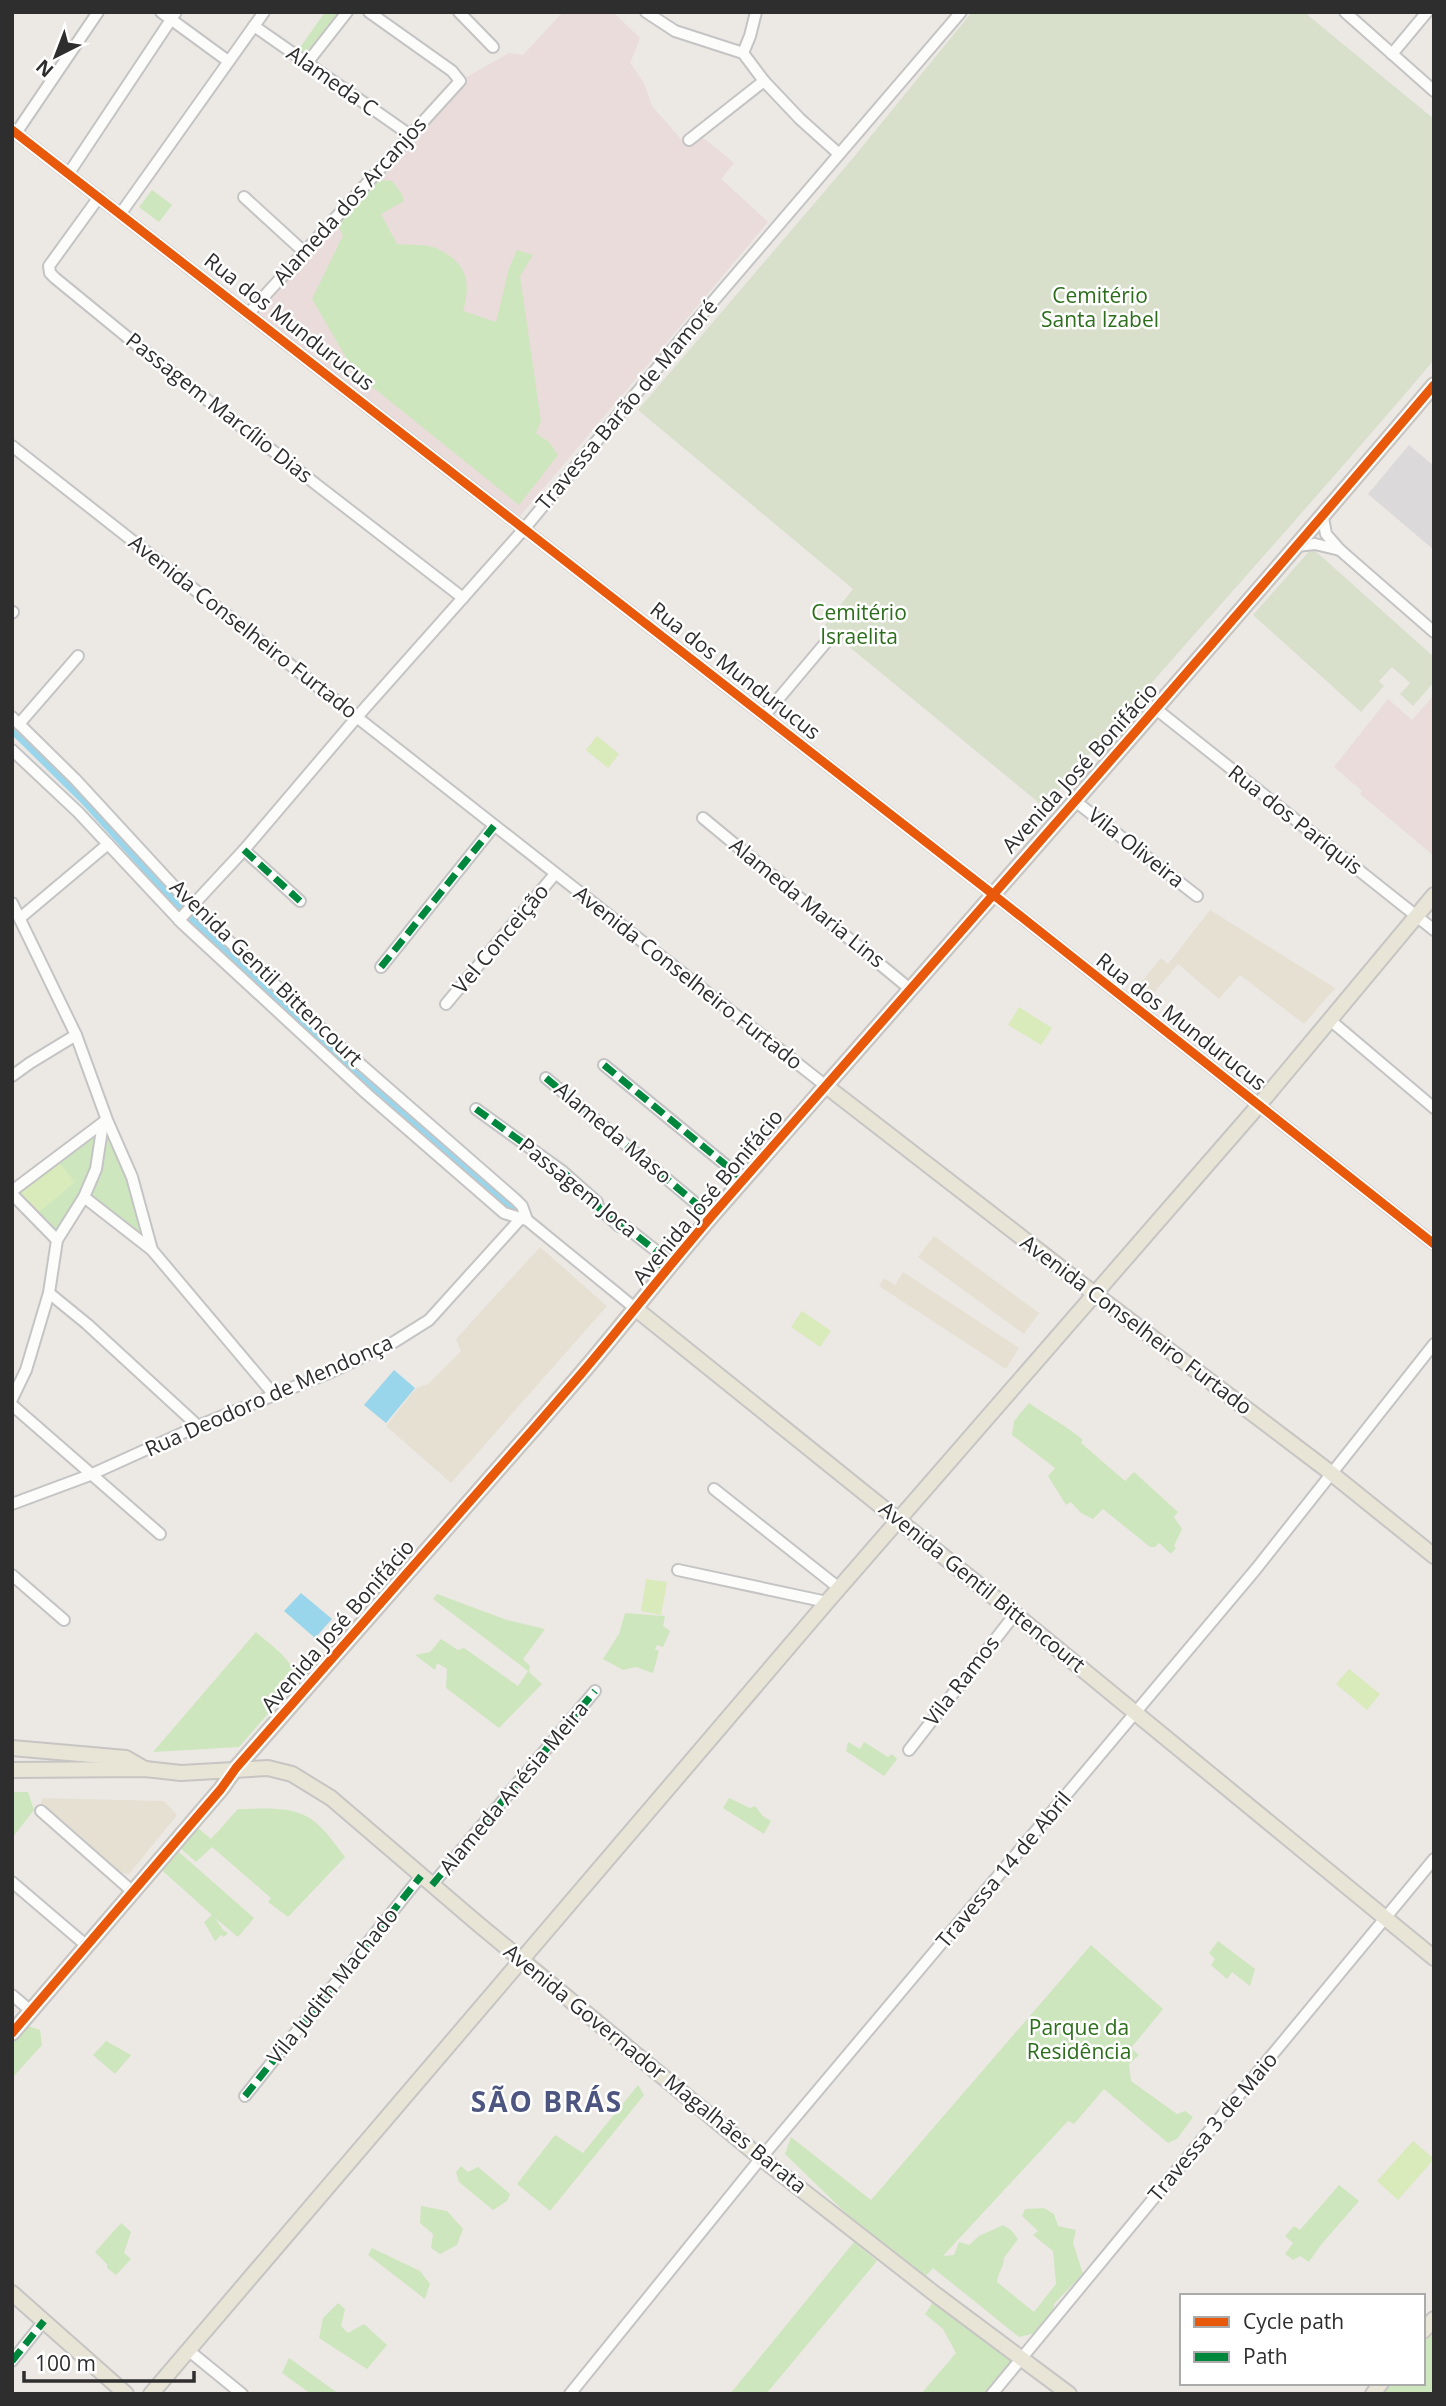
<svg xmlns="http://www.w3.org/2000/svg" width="1446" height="2406" viewBox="0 0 1446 2406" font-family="'Open Sans',sans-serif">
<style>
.industrial{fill:#dcd9db}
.education{fill:#e6e0d3}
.medical{fill:#e9dcdb}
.green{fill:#cee6be}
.cemetery{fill:#d8e0cc}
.pitch{fill:#d9eabb}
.water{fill:#99d6ec}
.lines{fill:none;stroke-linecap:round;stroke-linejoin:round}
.minor-casing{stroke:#c5c4c5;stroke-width:14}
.major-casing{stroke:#c6c5c4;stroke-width:18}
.minor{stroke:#fcfcfb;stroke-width:10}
.major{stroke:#e8e4d6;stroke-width:14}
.quiet{stroke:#00873e;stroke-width:7;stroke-dasharray:14 7;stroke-linecap:butt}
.cycleway-casing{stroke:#fff;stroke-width:13}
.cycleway{stroke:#e8590c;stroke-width:9}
.labels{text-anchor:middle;stroke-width:5;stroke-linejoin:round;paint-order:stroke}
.street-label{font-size:21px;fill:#2e2e2e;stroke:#fff}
.park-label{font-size:21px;fill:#2c6e1b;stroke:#fff}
.district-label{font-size:28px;font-weight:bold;letter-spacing:2px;fill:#4d5680;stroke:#fff}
</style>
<rect width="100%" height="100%" fill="#ece8e4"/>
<path class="industrial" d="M1409,445L1434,466V550L1368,494Z"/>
<g class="education">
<path d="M1210,910L1335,988L1304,1024L1240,975L1219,999L1178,964L1147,1001L1135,990L1161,958L1168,964Z"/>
<path d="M934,1236L1039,1313L1024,1334L918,1257Z"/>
<path d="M540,1247L607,1306L451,1483L386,1426L416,1388L428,1384L461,1351L456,1339Z"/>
<path d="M903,1272L1019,1348L1006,1369L879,1286L884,1278L895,1285Z"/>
<path d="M42,1798L164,1801L177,1815L129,1874L120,1873L41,1804Z"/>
</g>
<g class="medical">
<path d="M563,12H613L640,38L630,63L644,83L652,106L686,145L700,135L734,163L721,179L768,222L515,522L249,313L460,81L509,53L523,55Z"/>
<path d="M1434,695V856L1360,794L1362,791L1334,767L1388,699L1412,720Z"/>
</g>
<g class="green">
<path d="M325,12H343L308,55L299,49Z"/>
<path d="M376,180L392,181L402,194L404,201L381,214L397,244C409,245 426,244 436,248C466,262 472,281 463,311L496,322L509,268L517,250L533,255L520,276L541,421L536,433L549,442L558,455L519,505L355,373L312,299L343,235L338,226L353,200Z"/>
<path d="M152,190L172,205L159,222L139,207Z"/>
<path d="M106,1123L127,1178L141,1237L83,1191L56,1235L17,1192Z"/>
<path d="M1029,1403C1047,1416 1067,1426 1083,1440L1081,1443L1125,1481L1134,1472L1178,1512L1174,1517L1182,1529L1174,1546L1176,1548L1171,1554L1159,1543L1155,1547H1150L1103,1509L1093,1519L1081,1513L1071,1502L1066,1505L1048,1476L1055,1468L1012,1435L1014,1421Z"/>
<path d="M437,1594L507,1620L545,1629L523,1659L530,1666L529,1672L542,1684L499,1728L446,1688L447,1669L437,1663L435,1670L415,1655L430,1652L441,1639L458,1650L464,1648L518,1686L528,1671L433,1599Z"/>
<path d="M625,1613L665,1616L663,1626L670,1631L663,1647L657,1645L655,1649L659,1651L653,1673L636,1667L623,1670L603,1659L619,1634Z"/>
<path d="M256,1632C271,1646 297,1661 295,1683L239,1747L153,1752Z"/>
<path d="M848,1742L860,1749L864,1742L888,1757L892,1754L897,1759L884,1776L846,1751Z"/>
<path d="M12,1792H28L34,1810L12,1838Z"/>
<path d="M729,1798L750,1808L755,1806L763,1816L771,1821L764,1834L723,1808Z"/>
<path d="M238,1809C264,1809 295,1805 315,1822C327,1831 336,1846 345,1857L288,1917L268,1902L271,1898L212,1847L196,1862L180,1848L198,1828L211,1839Z"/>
<path d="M172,1846L254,1918L238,1937L215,1918L223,1930L228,1933L224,1937L221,1935L215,1941L204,1922L212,1915L156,1865Z"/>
<path d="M1218,1941L1255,1969L1250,1986L1232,1972L1227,1979L1211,1965L1215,1959L1209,1953Z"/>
<path d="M1091,1945L1163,2009L1131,2048L1139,2055L1129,2064L1131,2081L1177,2114L1185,2111L1193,2117L1177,2139L1168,2143L1104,2089L1074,2124L1068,2121L943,2256L954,2255L959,2242L969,2245L979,2236L1003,2225L1011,2230L1018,2239L1004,2258C1004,2267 998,2272 997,2282L1034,2312L1056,2284L1053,2251L1033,2235L1038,2231L1022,2216L1025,2209L1044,2208L1054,2214L1058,2226L1076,2230L1073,2243L1083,2274L1054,2304L1053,2313L1036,2333L1019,2337L933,2268L926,2276L856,2223L785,2154L791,2137L871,2200Z"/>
<path d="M25,2025L40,2030L42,2045L12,2078V2041Z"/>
<path d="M106,2041L131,2055L115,2074L93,2055Z"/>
<path d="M638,2085L644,2095L550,2211L517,2184L555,2135L583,2153Z"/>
<path d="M461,2166L468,2172L478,2167L510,2194L507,2201L493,2210L459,2182L456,2172Z"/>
<path d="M1339,2185L1359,2201L1320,2246L1309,2262L1300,2256L1293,2260L1285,2254L1293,2243L1285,2236L1294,2226L1300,2230Z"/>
<path d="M421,2206L447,2211L463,2229L457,2245L440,2254L431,2248L433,2234L420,2223Z"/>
<path d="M121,2223L131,2232L124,2253L131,2259L116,2275L107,2268V2264L95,2252Z"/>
<path d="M854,2242L877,2261L766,2394H730Z"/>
<path d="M372,2248L420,2271L430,2284L425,2299L368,2255Z"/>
<path d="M936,2298L1016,2364L992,2394H921L956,2353L943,2329L925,2314Z"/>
<path d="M338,2303L345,2309L341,2326L348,2333L364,2324L387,2345L367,2369L319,2338L323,2318Z"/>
<path d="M1434,2331V2394H1383L1392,2383H1423V2344Z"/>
<path d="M289,2358L339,2394H311L282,2373Z"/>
</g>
<g class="cemetery">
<path d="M972,12H1304L1434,119V360C1306,511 1172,657 1044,807L824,626L853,589L638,410L853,158Z"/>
<path d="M1312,548L1434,657V682L1413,706L1400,694L1410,683L1392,667L1379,681L1384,686L1361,712L1253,615Z"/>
</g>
<g class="pitch">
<path d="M597,736L619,754L608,768L586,750Z"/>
<path d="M1019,1007L1052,1028L1041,1045L1008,1025Z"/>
<path d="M58,1161L75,1182L38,1213L20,1193Z"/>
<path d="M802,1311L831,1331L820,1347L791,1327Z"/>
<path d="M646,1579L667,1582L661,1615L641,1611Z"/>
<path d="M1349,1669L1380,1694L1367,1710L1336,1684Z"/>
<path d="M1413,2141L1434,2159L1398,2200L1377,2181Z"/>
</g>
<g class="water">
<path d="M12,727L63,775L184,907L212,934L285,1002L518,1207L511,1213L406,1121L184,917L81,803L12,735Z"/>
<path d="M394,1370L415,1388L386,1423L364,1405Z"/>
<path d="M301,1593L332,1619L315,1638L284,1611Z"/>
</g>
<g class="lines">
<g class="minor-casing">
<g id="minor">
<path d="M161,12L228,61"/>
<path d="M459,12L493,47"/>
<path d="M646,12L675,31L743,53L764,81L800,119L839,154"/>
<path d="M1345,12L1434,91"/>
<path d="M254,26L410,135"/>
<path d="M743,53L750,36L756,12"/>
<path d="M1392,54L1427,12"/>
<path d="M307,63L347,12"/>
<path d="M12,130L985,888L1434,1244"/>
<path d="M16,133L98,12"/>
<path d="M689,140L764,81"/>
<path d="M69,173L176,12"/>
<path d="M99,197L49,266L50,273L55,278L149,355L463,598"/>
<path d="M244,197L303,251"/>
<path d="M121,213L264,12"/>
<path d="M249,313L460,81L452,71L369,12"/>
<path d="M12,446L826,1086"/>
<path d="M1324,512L1323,518L1326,534L1340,550L1434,632"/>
<path d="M1296,546L1315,544L1340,550"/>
<path d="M12,613L13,612"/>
<path d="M1156,709L1434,930"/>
<path d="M764,716L828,640"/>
<path d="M12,717L75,779L193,907L342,1048L516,1200L522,1206L527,1220"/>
<path d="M19,724L78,656"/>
<path d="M12,750L78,812L182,923L367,1094L504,1213L527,1220L636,1309"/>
<path d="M1075,801L1197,896"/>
<path d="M703,818L910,989"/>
<path d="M244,850L300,901"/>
<path d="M12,903L76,1035L107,1120L132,1177L152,1250"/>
<path d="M20,918L108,844"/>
<path d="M179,920L244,850L357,717L524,529L692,326L961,12"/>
<path d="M381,967L494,826"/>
<path d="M446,1004L555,874"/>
<path d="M1330,1020L1434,1108"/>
<path d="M604,1065L744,1180"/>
<path d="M12,1076L30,1063L76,1035"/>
<path d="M546,1078L711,1216"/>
<path d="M476,1109L562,1171L597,1202L598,1207L619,1226L622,1224L664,1257L659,1264L667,1270"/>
<path d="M12,1191L105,1121"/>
<path d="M12,1194L57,1240"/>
<path d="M84,1197L152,1250L275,1396"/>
<path d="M49,1293L87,1324L198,1426"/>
<path d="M12,1399L26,1370L49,1293L57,1240L84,1197L96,1169L103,1123"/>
<path d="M12,1405L160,1534"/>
<path d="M714,1489L839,1588"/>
<path d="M12,1504L90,1475L198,1426L331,1372L394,1342L429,1320L523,1216"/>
<path d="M678,1570L827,1602"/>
<path d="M12,1575L64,1620"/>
<path d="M909,1750L1015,1614"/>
<path d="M41,1811L133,1892"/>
<path d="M12,1882L87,1946"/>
<path d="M432,1885L595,1691"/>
<path d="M12,1995L31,2011"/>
<path d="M245,2096L421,1876"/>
<path d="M188,2350L242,2394"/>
<path d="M12,2361L44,2321"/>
<path d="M570,2394L761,2158L1256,1569L1434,1344"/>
<path d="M992,2394L1434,1859"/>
</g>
</g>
<g class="major-casing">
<g id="major">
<path d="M826,1086L1083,1285L1331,1473L1434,1556"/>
<path d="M636,1309L1015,1614L1434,1958"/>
<path d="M12,1748L126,1758L145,1769"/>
<path d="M12,1770L145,1769L181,1773L268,1768L292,1774L331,1798L477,1923L761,2158L935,2294L1069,2394"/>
<path d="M12,2033L221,1789L236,1768C352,1637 467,1506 581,1374C627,1320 670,1264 716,1211C956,937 1198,663 1434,385"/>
<path d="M12,2293L126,2394"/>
<path d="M1423,2331L1434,2319"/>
<path d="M151,2394L827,1602L1259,1105L1434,895"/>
<path d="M1373,2394L1381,2383"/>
</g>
</g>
<use href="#minor" class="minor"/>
<use href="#major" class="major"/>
<g class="quiet">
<path d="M244,850L300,901"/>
<path d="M381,967L494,826"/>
<path d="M604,1065L744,1180"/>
<path d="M546,1078L711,1216"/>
<path d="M476,1109L562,1171L597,1202L598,1207L619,1226L622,1224L664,1257L659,1264L666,1269"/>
<path d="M432,1885L595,1691"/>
<path d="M245,2096L421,1876"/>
<path d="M12,2361L44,2321"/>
</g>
<g class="cycleway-casing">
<g id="cycleway">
<path d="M12,130L985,888L1434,1244"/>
<path d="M12,2033L221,1789L236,1768C352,1637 467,1506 581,1374C627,1320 670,1264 716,1211C956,937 1198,663 1434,385"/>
</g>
</g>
<use href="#cycleway" class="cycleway"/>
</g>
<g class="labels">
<g class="street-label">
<text transform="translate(332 81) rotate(35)" y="7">Alameda C</text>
<text transform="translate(350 201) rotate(-48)" y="7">Alameda dos Arcanjos</text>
<text transform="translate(289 322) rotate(38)" y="7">Rua dos Mundurucus</text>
<text transform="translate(627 405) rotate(-50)" y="7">Travessa Barão de Mamoré</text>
<text transform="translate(219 408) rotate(38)" y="7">Passagem Marcílio Dias</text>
<text transform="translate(243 627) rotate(38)" y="7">Avenida Conselheiro Furtado</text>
<text transform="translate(735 671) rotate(38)" y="7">Rua dos Mundurucus</text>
<text transform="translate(1080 768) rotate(-48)" y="7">Avenida José Bonifácio</text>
<text transform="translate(1295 820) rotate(38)" y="7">Rua dos Pariquis</text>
<text transform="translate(1136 848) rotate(38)" y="7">Vila Oliveira</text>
<text transform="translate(807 903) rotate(39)" y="7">Alameda Maria Lins</text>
<text transform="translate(501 939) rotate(-50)" y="7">Vel Conceição</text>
<text transform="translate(266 973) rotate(44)" y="7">Avenida Gentil Bittencourt</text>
<text transform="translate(688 978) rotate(38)" y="7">Avenida Conselheiro Furtado</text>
<text transform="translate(1181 1022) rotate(38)" y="7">Rua dos Mundurucus</text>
<text transform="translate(613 1133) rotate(40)" y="7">Alameda Maso</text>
<text transform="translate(578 1188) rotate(39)" y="7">Passagem Joca</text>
<text transform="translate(708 1197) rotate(-50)" y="7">Avenida José Bonifácio</text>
<text transform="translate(1136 1325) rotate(37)" y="7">Avenida Conselheiro Furtado</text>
<text transform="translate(269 1396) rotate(-24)" y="7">Rua Deodoro de Mendonça</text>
<text transform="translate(982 1587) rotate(39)" y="7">Avenida Gentil Bittencourt</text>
<text transform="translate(338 1626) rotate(-49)" y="7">Avenida José Bonifácio</text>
<text transform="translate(962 1681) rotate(-52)" y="7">Vila Ramos</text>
<text transform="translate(514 1788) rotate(-50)" y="7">Alameda Anésia Meira</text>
<text transform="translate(1004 1870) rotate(-50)" y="7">Travessa 14 de Abril</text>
<text transform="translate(333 1986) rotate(-51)" y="7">Vila Judith Machado</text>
<text transform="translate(655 2069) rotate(39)" y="7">Avenida Governador Magalhães Barata</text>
<text transform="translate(1213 2127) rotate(-50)" y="7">Travessa 3 de Maio</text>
</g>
<g class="park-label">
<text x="1100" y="303">Cemitério<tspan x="1100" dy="24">Santa Izabel</tspan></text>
<text x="859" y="620">Cemitério<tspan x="859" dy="24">Israelita</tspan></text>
<text x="1079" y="2035">Parque da<tspan x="1079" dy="24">Residência</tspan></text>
</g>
<g class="district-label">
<text x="547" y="2112">SÃO BRÁS</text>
</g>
</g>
<rect width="1446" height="2406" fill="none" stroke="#2e2e2e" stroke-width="28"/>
<rect x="1180" y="2294" width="245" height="91" fill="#ffffff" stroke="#ababab" stroke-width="2"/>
<rect x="1194" y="2317" width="35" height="10" fill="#e8590c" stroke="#ababab" stroke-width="2"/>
<text x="1243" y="2329" font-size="21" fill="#2e2e2e">Cycle path</text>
<rect x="1194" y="2352" width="35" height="10" fill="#00873e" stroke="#ababab" stroke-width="2"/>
<text x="1243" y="2364" font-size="21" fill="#2e2e2e">Path</text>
<g transform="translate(56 56) rotate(222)" stroke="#ffffff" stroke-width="5" paint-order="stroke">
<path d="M0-5L12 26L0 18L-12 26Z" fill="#2e2e2e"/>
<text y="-10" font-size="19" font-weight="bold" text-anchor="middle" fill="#2e2e2e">N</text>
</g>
<path d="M24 2371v10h170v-10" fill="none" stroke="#2e2e2e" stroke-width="3.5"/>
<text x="35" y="2371" font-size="21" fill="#2e2e2e" stroke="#ffffff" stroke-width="5" paint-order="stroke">100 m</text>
</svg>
